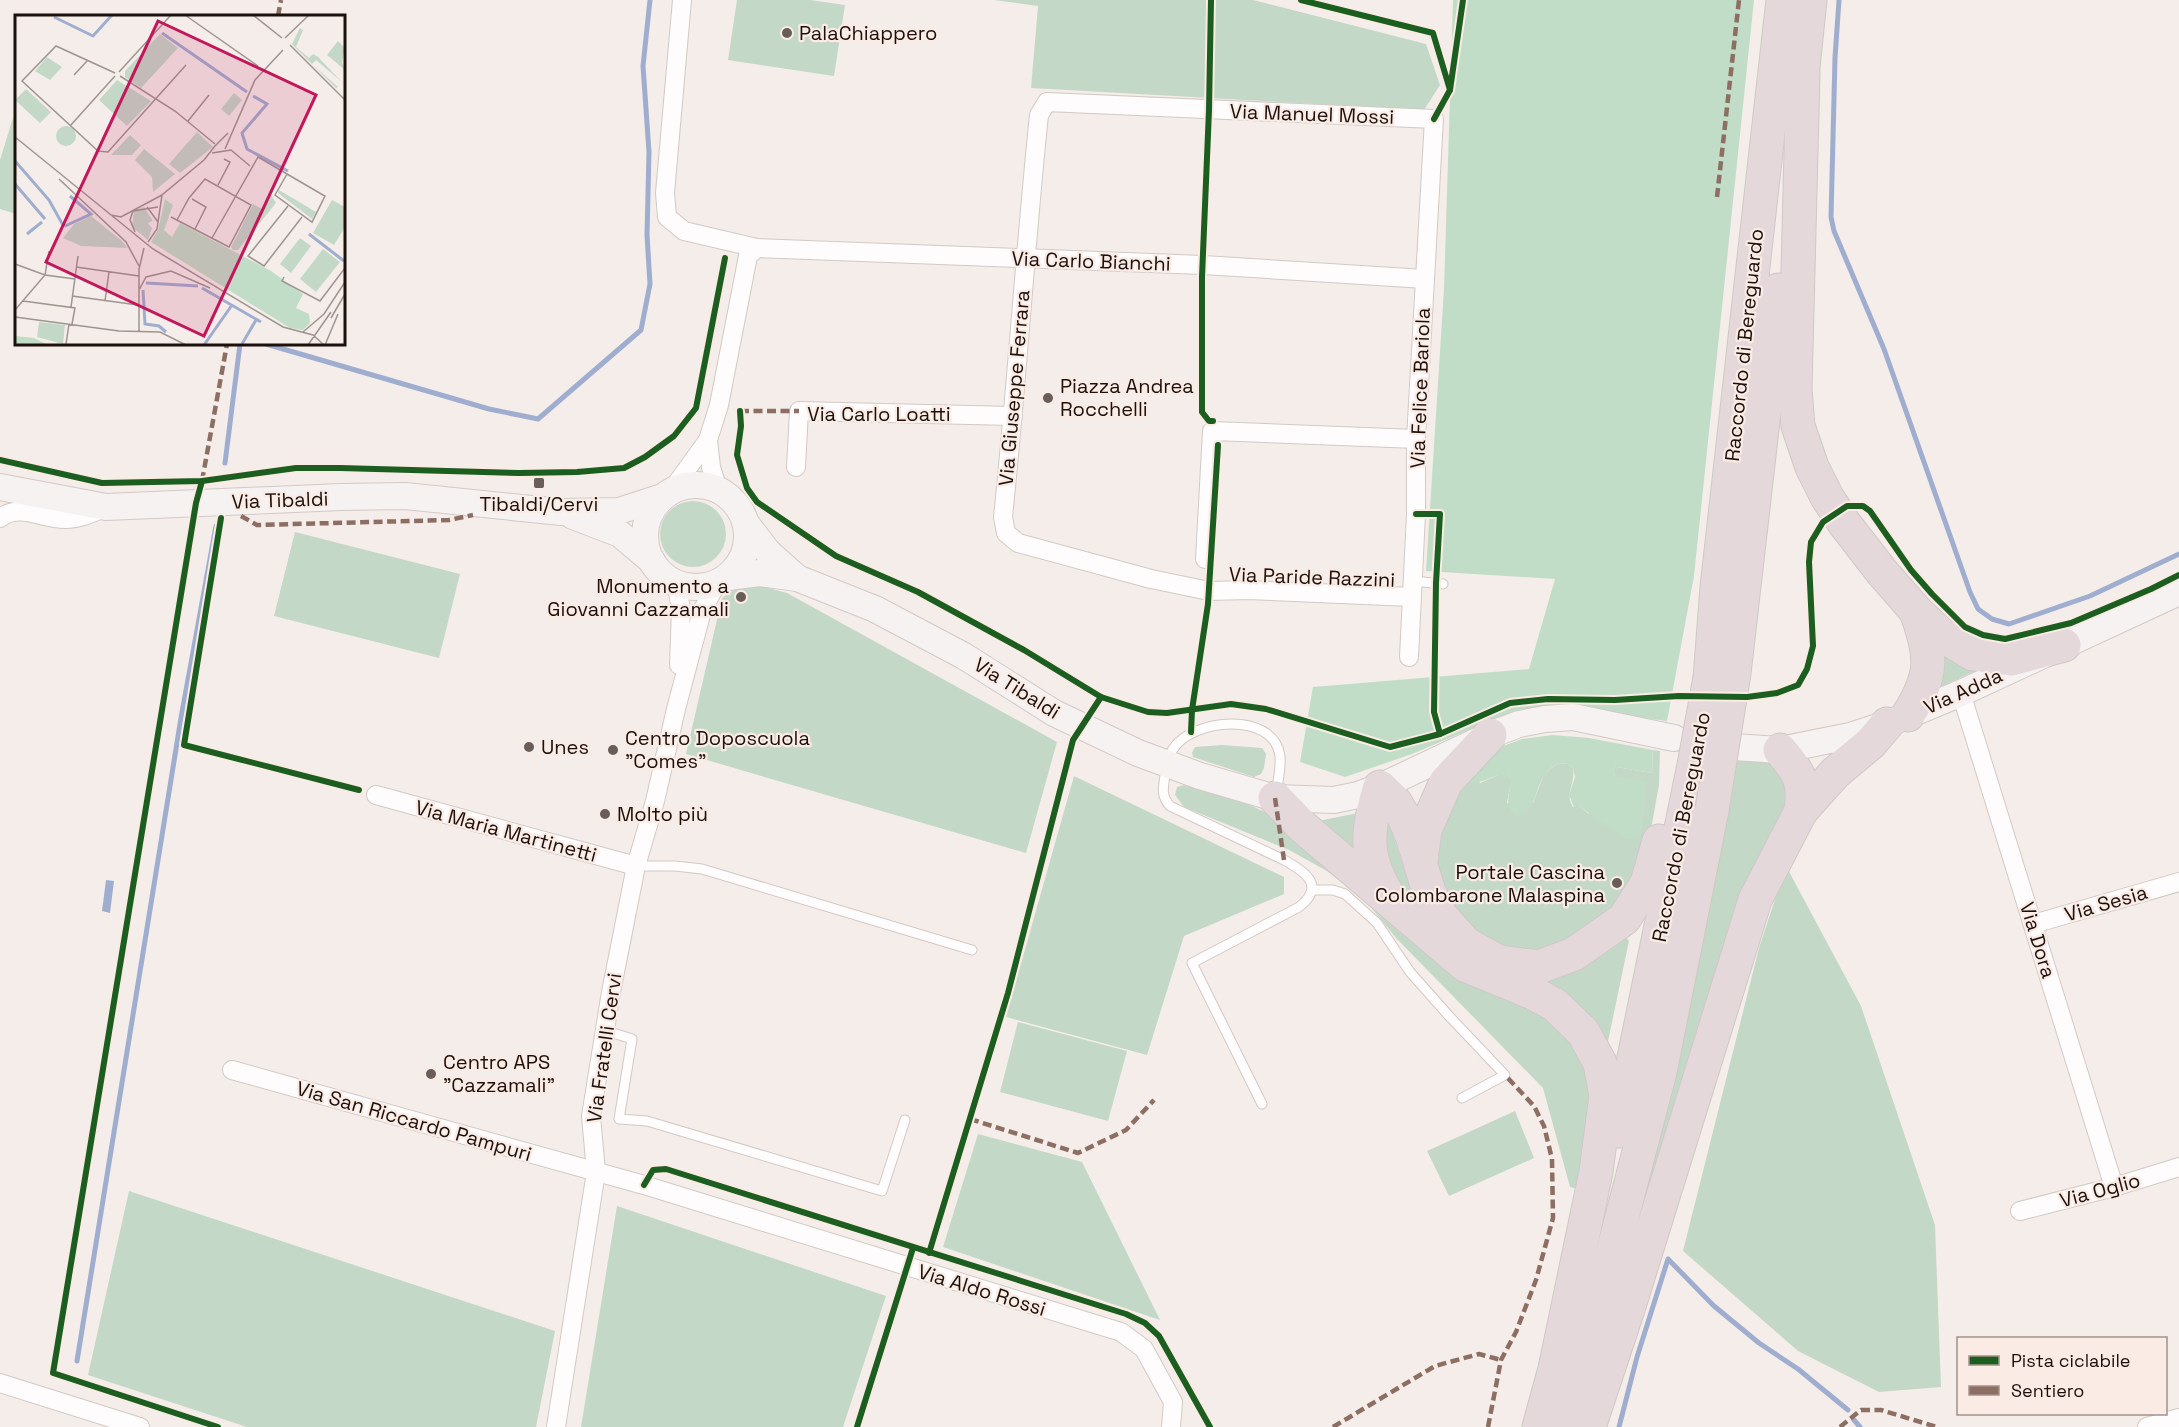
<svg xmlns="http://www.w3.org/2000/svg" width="2179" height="1427" viewBox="0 0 2179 1427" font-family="'Space Grotesk',sans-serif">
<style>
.green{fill:#c4d8c7}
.forest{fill:#c1ddc7}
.water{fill:#9faecf}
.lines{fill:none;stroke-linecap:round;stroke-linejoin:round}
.stream{stroke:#9faecf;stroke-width:5}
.lane-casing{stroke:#d3c9c5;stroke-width:11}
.street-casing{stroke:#d3c9c5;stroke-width:20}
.secondary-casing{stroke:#d3c9c5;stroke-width:28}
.highway-casing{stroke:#cec9c6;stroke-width:35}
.lane{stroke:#fefcfc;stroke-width:9}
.street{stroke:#fefcfc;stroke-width:18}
.secondary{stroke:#f6f2f2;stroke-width:26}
.highway{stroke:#e5d8db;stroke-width:33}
.highway-bridge-casing{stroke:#cec9c6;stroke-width:35;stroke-linecap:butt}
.highway-bridge{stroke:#e5d8db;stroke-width:33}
.quiet{stroke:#8d6e63;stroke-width:4.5;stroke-dasharray:9 4.5;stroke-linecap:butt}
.cycleway-casing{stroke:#faebe4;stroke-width:10}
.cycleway{stroke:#1b5e20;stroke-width:6}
.poi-dot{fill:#685d59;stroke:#faebe4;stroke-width:2}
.labels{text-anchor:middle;stroke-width:4.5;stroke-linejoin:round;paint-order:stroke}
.poi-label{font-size:20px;fill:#1c100b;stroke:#faebe4;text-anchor:start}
.street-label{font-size:20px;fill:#1c100b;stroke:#faebe4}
.inset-river{fill:none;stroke:#9faecf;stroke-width:3}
.inset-road{fill:none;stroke:#9e9590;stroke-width:1.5}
.view{fill:#c2185b;fill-opacity:0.15;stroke:#c2185b;stroke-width:3}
.inset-edge{fill:none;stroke:#1c100b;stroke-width:3}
</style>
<rect width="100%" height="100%" fill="#f5ede9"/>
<g class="green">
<path d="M737,0H810L845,5L834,76L728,60Z"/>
<path d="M994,0H1253L1426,44L1440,85L1424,110L1031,88L1038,6Z"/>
<path d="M16,108V214L0,209V160Z"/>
<circle cx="693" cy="534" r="33"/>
<path d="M295,532L460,574L439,658L274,616Z"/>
<path d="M745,582L787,593L1057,742L1026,853L686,754L722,598Z"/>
<path d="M1936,651L1979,669L1936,689Z"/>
<path d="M1222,745L1262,748L1266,754L1264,768L1261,774L1254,777L1193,757L1192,753L1195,747Z"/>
<path d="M1653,750L1660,751L1659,785L1643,874L1632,893L1565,947L1512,956L1451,919L1430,844L1472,763L1480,783L1503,773L1509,775L1511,781L1507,803H1533L1544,774L1558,763L1568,764L1573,768C1576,783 1564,794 1573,807H1580L1589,814L1615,777L1613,769L1616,767L1652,773Z"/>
<path d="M1728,757L1777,761L1790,795L1647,1208L1639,1206Z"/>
<path d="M1074,776L1284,877V894L1184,936L1147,1055L1006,1017Z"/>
<path d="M1184,785L1250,805L1271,815L1456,974L1480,989L1503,994L1531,1005L1573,1040L1584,1064L1591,1087L1577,1189L1570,1187L1543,1088L1396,938L1365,900L1327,871L1289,850L1184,807L1175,795L1177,787Z"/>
<path d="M1384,809C1398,846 1407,885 1426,921L1383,866Z"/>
<path d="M1358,813L1359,858L1308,819L1323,820Z"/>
<path d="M1786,866L1861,1006L1935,1225L1941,1387L1879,1392L1798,1351L1683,1251L1759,948Z"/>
<path d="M1624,934L1629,941L1607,1046L1532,975Z"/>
<path d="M1018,1022L1127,1051L1108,1121L1000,1092Z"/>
<path d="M1515,1111L1534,1158L1449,1196L1427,1151Z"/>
<path d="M978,1134L1082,1162L1160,1320L943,1247Z"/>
<path d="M129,1191L555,1331L536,1427H247L88,1375Z"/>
<path d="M617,1206L886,1296L843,1427H581Z"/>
</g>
<g class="forest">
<path d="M1453,0H1754L1694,576L1667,721L1550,706L1487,722L1412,754L1345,777L1300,762L1313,687L1529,669L1555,579L1426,571L1444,289Z"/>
<path d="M1553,735L1589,738L1653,750L1652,773L1616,767L1613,769L1615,777L1647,782L1642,833L1636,837L1626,839L1580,807H1574L1569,795L1575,777L1573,768L1568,764L1558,763C1553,767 1546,771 1543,777C1534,793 1537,808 1517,817C1500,805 1514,790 1509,775C1496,771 1486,785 1472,781L1469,775L1495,749L1522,739Z"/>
</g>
<path class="water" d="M106,880L114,881L110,913L102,911Z"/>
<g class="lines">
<g class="stream">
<path d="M1839,0L1835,58L1831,217L1834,231L1884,349L1970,592L1978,609L1992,619L2009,624L2090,596L2179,554"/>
<path d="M266,344L489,409L538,419L641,330L650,284L647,235L649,152L643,66L650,0"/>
<path d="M225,463L240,344"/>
<path d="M77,1361L181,718L216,526"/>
<path d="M1854,1420L1860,1427"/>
<path d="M1619,1427L1637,1357L1668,1259L1714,1306L1759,1343L1798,1369L1848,1410"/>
</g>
<g class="lane-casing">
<g id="lane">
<path d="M1412,581L1443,584"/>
<path d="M636,866H675L702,869L972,950"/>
<path d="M1313,890H1333L1345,894L1377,923L1410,972L1449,1016L1505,1075L1462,1098"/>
<path d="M604,1030L632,1039L619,1119L647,1121L882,1191L905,1120"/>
<path d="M1262,1104L1192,963L1299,907C1326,886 1306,872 1284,860L1170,806C1161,796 1163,788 1165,776C1167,767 1168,757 1173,749C1193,718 1274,711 1280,756C1281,768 1278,781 1276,793"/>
</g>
</g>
<g class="street-casing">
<g id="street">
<path d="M682,0L665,193L667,217L684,231L757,248L1203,265L1425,279"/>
<path d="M796,467L799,411L1013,416"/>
<path d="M718,490L711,467L708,440L719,405L748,256L757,248"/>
<path d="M671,491L708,440"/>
<path d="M0,518C20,503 42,519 65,519C80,519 92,513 106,507"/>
<path d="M1205,559L1212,431L1416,439"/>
<path d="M676,582L681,609L679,665"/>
<path d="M1409,657L1416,514V439L1434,119L1047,102L1039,115C1025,249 1017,383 1003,517L1006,533L1018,543L1151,579L1209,591L1248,590L1411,597"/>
<path d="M1961,693L2114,1187"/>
<path d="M376,795L636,866"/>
<path d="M2033,924L2179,882"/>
<path d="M232,1070L644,1185L1121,1332L1144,1349L1173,1402L1171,1427"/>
<path d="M2020,1211L2114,1187L2179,1167"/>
<path d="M0,1383L140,1427"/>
<path d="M556,1427L596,1172L591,1116L611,992L636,866L655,801L676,709L702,611L717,583"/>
<path d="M2147,1427L2179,1418"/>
</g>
</g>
<g class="secondary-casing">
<g id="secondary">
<circle cx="696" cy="536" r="51"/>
<path d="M0,487L106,507L341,497L405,496L561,512L619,511L662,497"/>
<path d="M573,516L620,534L652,561"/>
<path d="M745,522L768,552L797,578"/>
<path d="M727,577L760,573L797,578L875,609L964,656L1054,713L1138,753L1200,776L1275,798L1334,800L1358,795L1380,787L1490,735L1519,724L1545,719L1573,717L1674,738"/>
<path d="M1734,747L1780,750L1850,736L1887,724L1961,693L2179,592"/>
</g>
</g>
<g class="highway-casing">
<g id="highway">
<path d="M1803,73L1795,389L1798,426L1812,467L1827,497L1844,523L1882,572L1916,611L1943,636L1973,654L2011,659L2064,645"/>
<path d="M1800,96L1810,0"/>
<path d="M1734,673L1778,290"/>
<path d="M1710,678L1717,587L1783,0"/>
<path d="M1908,715C1934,674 1932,656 1916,611"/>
<path d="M1780,750C1799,772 1805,781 1801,811"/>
<path d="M1275,798L1303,827L1465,965L1533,993L1555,1005L1583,1032L1600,1063L1606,1096L1596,1172L1556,1364"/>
<path d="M1421,860L1425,830L1446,782L1490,735"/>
<path d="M1389,897C1364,856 1366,832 1380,787L1395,802L1404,817L1412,836L1429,892L1441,916L1466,944L1499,962L1539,967L1574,954L1624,919L1647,883L1659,841"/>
<path d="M1619,1131L1694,765"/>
<path d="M1539,1427L1562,1343"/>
<path d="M1567,1427L1660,1072L1712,810"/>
<path d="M1589,1427L1629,1306L1755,900L1801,811L1835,773L1871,743L1887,724"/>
</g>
</g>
<use href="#lane" class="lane"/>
<use href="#street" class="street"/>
<use href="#secondary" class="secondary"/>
<use href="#highway" class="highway"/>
<g class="highway-bridge-casing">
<g id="highway-bridge">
<path d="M1694,765L1710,678"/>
<path d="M1712,810L1734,673"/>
</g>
</g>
<use href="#highway-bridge" class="highway-bridge"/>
<g class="quiet">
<path d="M278,16L281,0"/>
<path d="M1717,197L1739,0"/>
<path d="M740,411H799"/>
<path d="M202,481L227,344"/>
<path d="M241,516L257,525L449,520L473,515"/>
<path d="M1275,798L1284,860"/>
<path d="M970,1119L1078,1153L1126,1130L1154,1100"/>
<path d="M1333,1427L1435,1366L1479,1354L1501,1360"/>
<path d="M1488,1427L1501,1360L1516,1332L1536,1280L1553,1218L1552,1159L1544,1126L1534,1106L1505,1075"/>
<path d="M1840,1427L1861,1410H1881L1937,1427"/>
</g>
<g class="cycleway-casing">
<g id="cycleway">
<path d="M1211,0L1209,110L1202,277V412L1209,421H1213"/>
<path d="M1301,0L1433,33L1450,90"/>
<path d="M1434,119L1450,90L1463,0"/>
<path d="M740,411L741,426L737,455L747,488L757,502L836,556L918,592L1024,650L1101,697L1148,712L1167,713L1231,704L1266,709L1390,747L1440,734"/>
<path d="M0,460L102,483L202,481L296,468H340L519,473L577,472L624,468L645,457L674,436L696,408L725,258"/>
<path d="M202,481L196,503L53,1373L218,1427"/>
<path d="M1416,514H1440L1436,583L1434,712L1440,734L1510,703L1548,699L1615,700L1679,696L1747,697L1777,693L1798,685L1807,669L1813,646L1809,562L1811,542L1823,522L1847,506H1863L1870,511L1911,570L1932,594L1965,627L1983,635L2005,639L2071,623L2151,589L2179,575"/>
<path d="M221,518L184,745L359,790"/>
<path d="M1191,732L1192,710L1208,604L1218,445"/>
<path d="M644,1185L653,1170L666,1169L1126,1314L1145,1323L1159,1336L1210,1427"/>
<path d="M929,1253L1008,993L1073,740L1101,697"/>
<path d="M857,1427L913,1248"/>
</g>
</g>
<use href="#cycleway" class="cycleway"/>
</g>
<g class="poi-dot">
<circle cx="787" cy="33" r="6"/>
<circle cx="1048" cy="398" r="6"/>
<rect x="533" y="477" width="12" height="12" rx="3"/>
<circle cx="741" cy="597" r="6"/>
<circle cx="529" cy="747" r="6"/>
<circle cx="613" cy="750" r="6"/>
<circle cx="605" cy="814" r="6"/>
<circle cx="1617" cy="883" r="6"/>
<circle cx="431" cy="1074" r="6"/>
</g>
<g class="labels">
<g class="poi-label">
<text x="799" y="40">PalaChiappero</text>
<text x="1060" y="393">Piazza Andrea<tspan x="1060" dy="23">Rocchelli</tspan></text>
<text x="539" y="511" text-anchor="middle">Tibaldi/Cervi</text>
<text x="729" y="593" text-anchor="end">Monumento a<tspan x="729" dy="23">Giovanni Cazzamali</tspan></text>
<text x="625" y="745">Centro Doposcuola<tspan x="625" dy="23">"Comes"</tspan></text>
<text x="541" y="754">Unes</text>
<text x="617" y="821">Molto più</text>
<text x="1605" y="879" text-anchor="end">Portale Cascina<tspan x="1605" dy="23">Colombarone Malaspina</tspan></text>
<text x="443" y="1069">Centro APS<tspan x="443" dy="23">"Cazzamali"</tspan></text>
</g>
<g class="street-label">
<text transform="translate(1312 114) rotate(2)" y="7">Via Manuel Mossi</text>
<text transform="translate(1091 261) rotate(2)" y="7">Via Carlo Bianchi</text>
<text transform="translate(1744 345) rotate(-84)" y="7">Raccordo di Bereguardo</text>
<text transform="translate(1014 388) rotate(-85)" y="7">Via Giuseppe Ferrara</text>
<text transform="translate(1420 388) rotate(-88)" y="7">Via Felice Bariola</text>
<text x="879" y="421">Via Carlo Loatti</text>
<text transform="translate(280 500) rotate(-2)" y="7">Via Tibaldi</text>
<text transform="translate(1312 577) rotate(2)" y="7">Via Paride Razzini</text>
<text transform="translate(1017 688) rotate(32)" y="7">Via Tibaldi</text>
<text transform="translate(1963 691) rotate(-24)" y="7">Via Adda</text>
<text transform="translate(1681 827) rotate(-79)" y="7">Raccordo di Bereguardo</text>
<text transform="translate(506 831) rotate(15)" y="7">Via Maria Martinetti</text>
<text transform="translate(2106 903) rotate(-16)" y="7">Via Sesia</text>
<text transform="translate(2038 940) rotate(73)" y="7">Via Dora</text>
<text transform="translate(604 1048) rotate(-82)" y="7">Via Fratelli Cervi</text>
<text transform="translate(414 1121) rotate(16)" y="7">Via San Riccardo Pampuri</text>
<text transform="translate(2100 1190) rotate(-15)" y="7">Via Oglio</text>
<text transform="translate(982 1290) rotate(17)" y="7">Via Aldo Rossi</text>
</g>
</g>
<g transform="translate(15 15)">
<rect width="330" height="330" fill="#f5ede9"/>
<path d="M285,13L288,15L281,32L294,43L298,39L303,42L327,67L301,45L297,49L323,72L321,73L277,29ZM145,19L163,33L126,73L110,62V56ZM323,26L330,33L327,47L330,55L312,40ZM32,42L47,52L35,65L20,56ZM102,65L136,86L112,111L84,85ZM11,74L36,97L25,108L0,85ZM219,78L227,85L214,101L206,94ZM41 121a10 10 0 1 1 20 0a10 10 0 1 1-20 0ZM182,117L198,132L165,158L154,149ZM115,120L126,130L117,140H96ZM129,134L160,159L138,177L137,162L120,145ZM264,175L301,197L297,204L263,178ZM256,180L261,188L223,235H218L216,232L238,189L247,194ZM317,185L330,192V212L319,230L298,218ZM129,192L138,206L133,208L137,213L133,225L117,212L119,196ZM76,201L106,225L113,233L66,231L48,223L59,209ZM285,223L296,231L276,258L265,249ZM308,234L325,247L301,277L285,264ZM24,307L50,310L48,329L22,322Z" fill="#c4d8c7"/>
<path d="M150,184L158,190L149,215L157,222L165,208L256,256L288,279L281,293L294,299L295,308L288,315L275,313L136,227L143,215ZM0,321L19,323L33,330H0Z" fill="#c1ddc7"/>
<path class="inset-river" d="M39,2L78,21L97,0M147,18L232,77M238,81L252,89L227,118L232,134L273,156M0,146L34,185L49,212M0,169L30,204M50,211L76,199L55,181M12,219L27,207M294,219L329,246M131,268L183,271M187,273L246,307M128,275L130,309L144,311L151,317M227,329L241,305M189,330L217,290"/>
<path class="inset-road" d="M170,0L243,51M238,0L267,23M270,23L294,0M275,30L330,85M104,57L156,0M100,58L41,31L7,66L83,136L93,137L171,50M59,60L73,45M105,61L160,96L200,129M173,106L194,80M55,111L100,61M0,122L138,234L268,312L298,320L309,330M200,131L213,118M210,134L240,65L268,35M197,138L216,135L235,151M44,164L111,227L124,251M203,170L215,147L209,144M177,184L191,192L180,214M273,191L233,241L249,251L287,202M132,192L143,207M96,200L106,202L147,180M156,202L214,232L236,190L190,164L174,183L162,205M120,217L115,205L118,196L143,192M197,223L243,142L250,146L272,159L308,180L310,181L297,207L260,180L272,159M133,227L142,214L147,180L189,145L200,131M0,249L30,260L60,264M61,252L124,261M269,262L267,266L305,286L330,253M124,275L131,262L156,256L195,273M57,281L123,290M8,286L60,293L57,309M90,286L94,257M56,292L63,241M0,295L30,260L34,236M0,302L104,316L145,317L171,330M316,303L330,279M124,316V254L129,233M288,317L309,299L330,267M51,329L54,309M293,330L316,297M310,330L323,299"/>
<path class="view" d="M143,6L301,80L189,321L31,247Z"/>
<rect width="330" height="330" class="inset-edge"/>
</g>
<rect x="1957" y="1337" width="210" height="78" fill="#faebe4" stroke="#a1938d" stroke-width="1.5"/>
<rect x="1969" y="1356" width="30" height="9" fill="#1b5e20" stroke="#a1938d" stroke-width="1.5"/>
<text x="2011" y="1367" font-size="18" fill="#1c100b">Pista ciclabile</text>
<rect x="1969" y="1386" width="30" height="9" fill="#8d6e63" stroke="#a1938d" stroke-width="1.5"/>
<text x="2011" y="1397" font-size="18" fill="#1c100b">Sentiero</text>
</svg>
